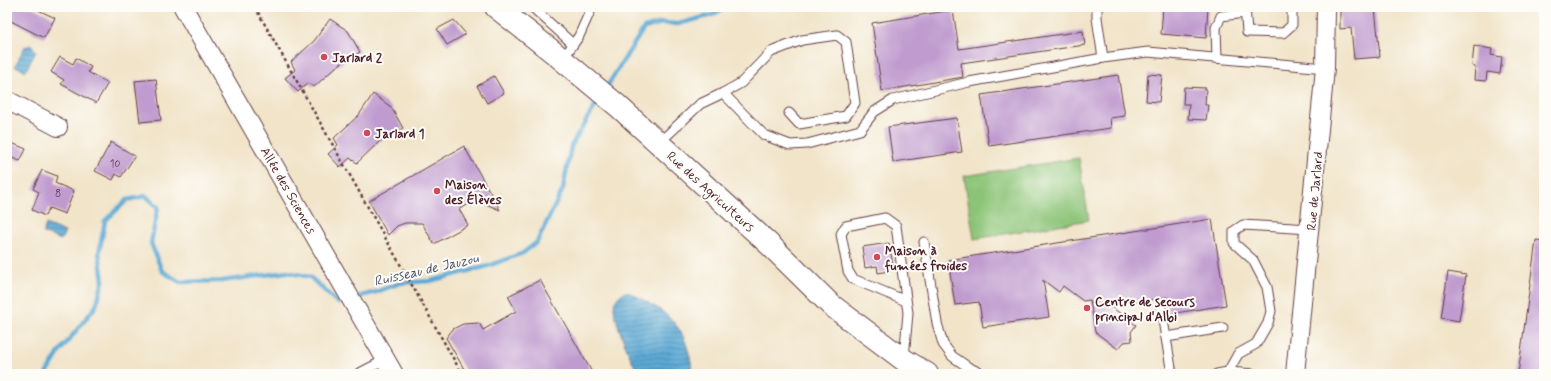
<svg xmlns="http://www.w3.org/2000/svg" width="1551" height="381" viewBox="0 0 1551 381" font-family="Mynerve,sans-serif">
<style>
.pitch{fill:#8cc477;stroke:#6b7251}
.water{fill:url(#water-rules);stroke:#536480}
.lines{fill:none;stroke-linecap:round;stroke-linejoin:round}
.stream{stroke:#5ca9d5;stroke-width:4.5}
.building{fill:#c09bcf}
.service-casing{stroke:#633d43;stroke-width:11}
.minor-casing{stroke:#633d43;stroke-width:20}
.tertiary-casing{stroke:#633d43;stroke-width:24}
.path{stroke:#633d43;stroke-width:2.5;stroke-dasharray:3 3;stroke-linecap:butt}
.service{stroke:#fff;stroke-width:9}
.minor{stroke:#fff;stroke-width:18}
.tertiary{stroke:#fff;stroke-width:22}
.poi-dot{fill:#d1495b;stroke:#fdfcf7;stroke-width:1.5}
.labels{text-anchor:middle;stroke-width:4;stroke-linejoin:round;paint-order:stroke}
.number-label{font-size:11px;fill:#683e54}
.poi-label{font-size:13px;font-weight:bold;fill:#4a1f2b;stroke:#fdfcf7;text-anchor:start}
.street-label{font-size:13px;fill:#4a1f2b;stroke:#fdfcf7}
.water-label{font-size:14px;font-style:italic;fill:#51566f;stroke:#fdfcf7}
</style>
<defs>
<pattern id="water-rules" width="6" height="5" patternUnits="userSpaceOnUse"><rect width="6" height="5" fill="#5ca9d5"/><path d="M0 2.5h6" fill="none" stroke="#4e89ad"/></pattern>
</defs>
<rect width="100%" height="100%" fill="#fdfcf7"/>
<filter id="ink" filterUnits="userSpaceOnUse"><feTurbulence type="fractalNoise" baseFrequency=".025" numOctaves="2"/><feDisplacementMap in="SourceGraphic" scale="8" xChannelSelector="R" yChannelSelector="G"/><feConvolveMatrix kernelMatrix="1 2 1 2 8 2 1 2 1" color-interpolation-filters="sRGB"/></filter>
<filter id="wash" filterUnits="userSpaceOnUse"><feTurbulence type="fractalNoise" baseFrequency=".012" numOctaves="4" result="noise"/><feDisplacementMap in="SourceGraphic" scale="16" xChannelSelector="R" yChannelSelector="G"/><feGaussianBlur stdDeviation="0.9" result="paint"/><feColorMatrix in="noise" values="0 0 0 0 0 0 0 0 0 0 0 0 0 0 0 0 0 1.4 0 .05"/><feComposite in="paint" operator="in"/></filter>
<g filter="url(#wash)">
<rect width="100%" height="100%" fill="#f1e4c9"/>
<path class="pitch" d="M1079,158L1089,220L974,239L964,176Z"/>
<g class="water">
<path d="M29,45H32L34,50L36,51L26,71L15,66L25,46L27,47Z"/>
<path d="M46,224L65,232L61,240L43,233Z"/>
<path d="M628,292C656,306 680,318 688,350C690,358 693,365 691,374H639C632,364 613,318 614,306C615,299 621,292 628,292Z"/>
</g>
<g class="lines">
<g class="stream">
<path d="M606,88L644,28L662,23L678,24L712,15L726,7"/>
<path d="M354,298L376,292L400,283L430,281L488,266L523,253L537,242L563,189L571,146L600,98"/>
<path d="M46,374L60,351L96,306L103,281L99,253L105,221L127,200L146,196L158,207L151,243L162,271L180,282L222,281L287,272L310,277L338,303L347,300"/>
</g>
</g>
<g id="blocks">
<g class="building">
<path d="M7,7H32L55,18L44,38L7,19Z"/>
<path d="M1163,7H1208L1206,38L1161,34Z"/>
<path d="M1375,8L1380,57L1354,59L1351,28L1340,29V11Z"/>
<path d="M953,10L959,49L1083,31L1085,45L961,63L963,77L882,91L872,23Z"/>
<path d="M330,19L348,31L360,52L337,66L314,87L308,83L298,92L285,78L295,70L291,62L314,41Z"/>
<path d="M454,20L466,34L447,45L437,29Z"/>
<path d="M1474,46L1492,49L1491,55L1502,57L1500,74L1487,72L1486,81L1474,80L1475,67L1472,66Z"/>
<path d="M60,57L73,64L76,58L91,67L88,72L108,83L96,103L61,84L64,80L51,72Z"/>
<path d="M1148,74L1162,75L1159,102L1146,101Z"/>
<path d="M1118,75L1125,116L1110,118L1111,128L989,146L981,95Z"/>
<path d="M494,76L504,93L487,103L477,86Z"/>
<path d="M156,79L161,120L140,122L135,81Z"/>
<path d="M1184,87L1206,88L1205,105H1208L1206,120L1188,119L1189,104H1183Z"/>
<path d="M373,94L391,107L403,128L380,141L357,163L350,158L340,167L328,154L338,145L334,138L359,115Z"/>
<path d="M957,118L962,152L893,162L888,127Z"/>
<path d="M7,141L26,149L20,161L7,156Z"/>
<path d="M111,142L135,156L121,177L116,174L113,180L95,171Z"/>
<path d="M464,146L500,210L481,202H474L459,209L468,225L434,244L422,223H405L397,226L388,235L369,201Z"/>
<path d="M42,170L57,176L55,183L74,191L65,214L49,208L45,216L32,210L39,192L33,189Z"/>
<path d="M1212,219L1226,305L1169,314L1167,297L1110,306L1136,325L1131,332L1132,341L1124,342L1118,349L1095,332L1090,300L1083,301L1063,286L1059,292L1043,280L1049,317L983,327L979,302L955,305L948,260Z"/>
<path d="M1536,240L1544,241V374H1518Z"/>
<path d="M889,243L894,270L878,273L877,266L865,268L862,247Z"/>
<path d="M1448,272L1466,275L1459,321L1441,318Z"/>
<path d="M540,280L593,374H467L446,338L453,329L463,324L479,323L483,330L516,311L508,296Z"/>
</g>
</g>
</g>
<g filter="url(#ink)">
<use href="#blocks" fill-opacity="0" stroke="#633d43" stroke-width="1"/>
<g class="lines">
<g class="service-casing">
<g id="service">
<path d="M532,7L573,44"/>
<path d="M1097,7V18L1103,58"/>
<path d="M1245,7L1247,32L1283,33L1292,25V10L1290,7"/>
<path d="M1217,58L1216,28L1221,16L1245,13"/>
<path d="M562,60L579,36L592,7"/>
<path d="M723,93L764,135L790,145L807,144L860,130L874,112L893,100L969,82L1103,58L1148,52L1325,68"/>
<path d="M659,143L700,104L723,93L741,83L771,52L802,40L837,35L846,42L855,103L846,116L799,124L789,113"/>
<path d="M924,242L937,323L943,344L952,356L968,367L982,374"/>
<path d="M1161,308L1172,374"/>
<path d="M1166,337L1223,328"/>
<path d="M904,358L908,313L896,226L885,218L846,226L841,234L848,271L853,279L906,301"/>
<path d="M1228,372L1238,354L1256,344L1268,323L1271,311L1267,287L1253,260L1234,243V231L1243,225L1310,229"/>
<path d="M358,374L385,360"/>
<path d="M1217,374L1228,372L1254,374"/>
</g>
</g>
<g class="minor-casing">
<g id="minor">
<path d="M183,7L394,374"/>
<path d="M7,100L58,127"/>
<path d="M1295,374L1325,68L1326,7"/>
</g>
</g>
<g class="tertiary-casing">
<path id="tertiary" d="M496,7L553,52L618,106L770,245L831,305L904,360L927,374"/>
</g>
<path class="path" d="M255,7L462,374"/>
<use href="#service" class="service"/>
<use href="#minor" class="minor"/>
<use href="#tertiary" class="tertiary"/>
</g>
</g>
<g class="poi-dot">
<circle cx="324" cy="57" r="4"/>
<circle cx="367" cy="133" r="4"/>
<circle cx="437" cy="191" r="4"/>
<circle cx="877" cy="257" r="4"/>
<circle cx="1087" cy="308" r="4"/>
</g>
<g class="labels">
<g class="number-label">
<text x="115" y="167">10</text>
<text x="58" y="197">8</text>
</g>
<g class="poi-label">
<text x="332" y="62">Jarlard 2</text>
<text x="375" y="138">Jarlard 1</text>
<text x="445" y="189">Maison<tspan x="445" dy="15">des Élèves</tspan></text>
<text x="885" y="255">Maison à<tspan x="885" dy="15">fumées froides</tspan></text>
<text x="1095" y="306">Centre de secours<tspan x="1095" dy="15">principal d'Albi</tspan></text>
</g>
<g class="street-label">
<text transform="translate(289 190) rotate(60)" y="5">Allée des Sciences</text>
<text transform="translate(711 191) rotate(42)" y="5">Rue des Agriculteurs</text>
<text transform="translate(1314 191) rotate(-85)" y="5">Rue de Jarlard</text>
</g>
<g class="water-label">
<text transform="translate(426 269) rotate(-13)" y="5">Ruisseau de Jauzou</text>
</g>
</g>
<rect width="1551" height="381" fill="none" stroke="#fdfcf7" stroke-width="24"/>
</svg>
